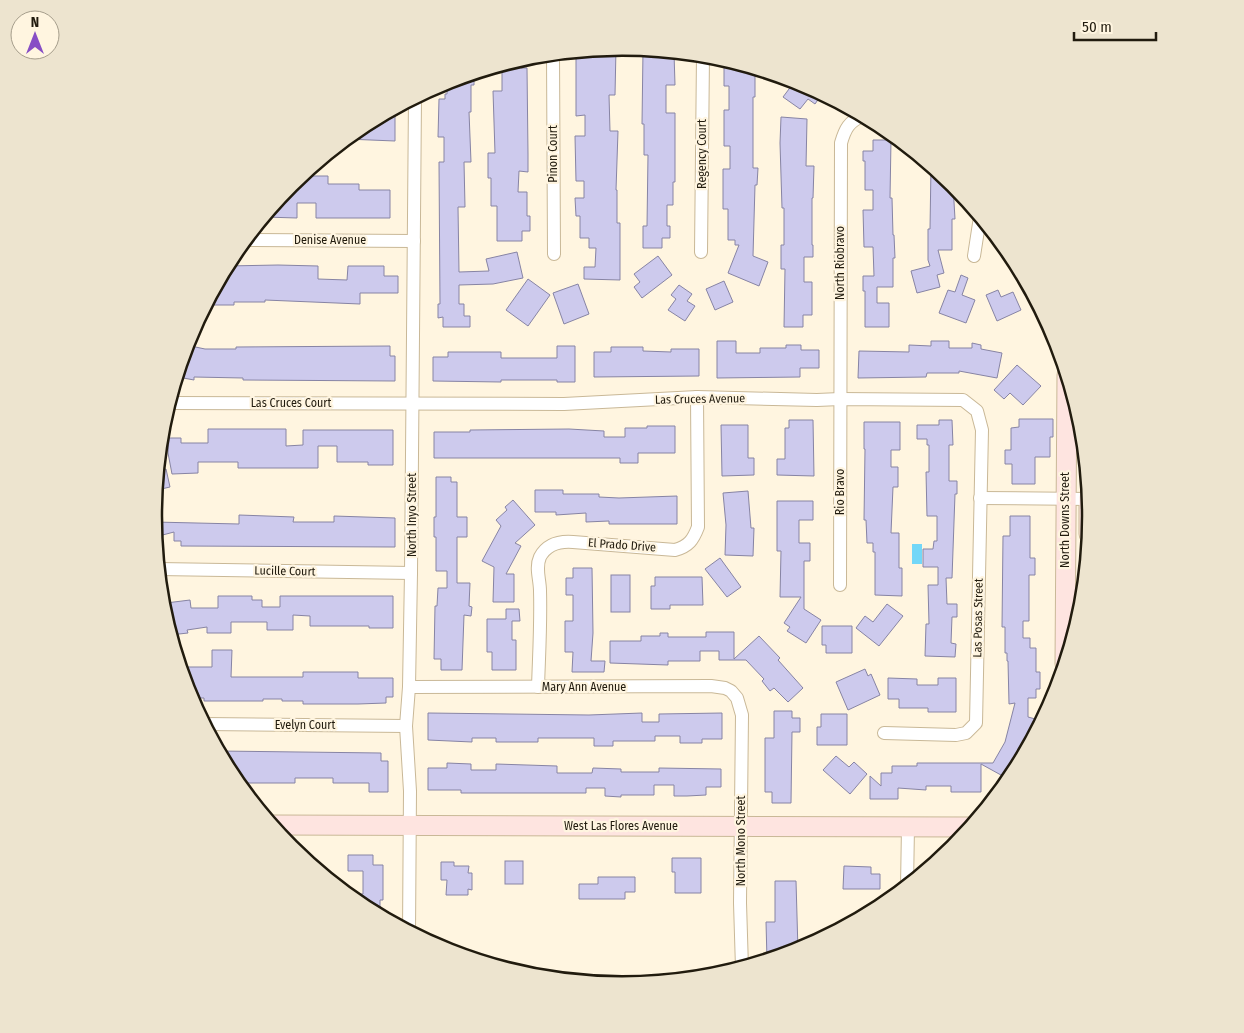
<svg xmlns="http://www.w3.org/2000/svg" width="1244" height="1033" viewBox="0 0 1244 1033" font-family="'Fira Sans Condensed',sans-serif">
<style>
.water{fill:#73d7f8}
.building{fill:#cdcaed;stroke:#8784a4}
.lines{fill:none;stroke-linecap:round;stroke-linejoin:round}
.street-casing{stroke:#c9b897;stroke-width:14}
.secondary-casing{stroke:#c9b897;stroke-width:21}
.street{stroke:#fff;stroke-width:12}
.secondary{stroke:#fee4e0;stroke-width:19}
.labels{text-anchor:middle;stroke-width:4.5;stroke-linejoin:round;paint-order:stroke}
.street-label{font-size:12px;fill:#211b0e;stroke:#fff5e0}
.rim{fill:none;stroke:#211b0e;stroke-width:2.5}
</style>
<rect width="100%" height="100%" fill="#fff5e0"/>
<rect class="water" x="912" y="544" width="10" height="20"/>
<g class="building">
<path d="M616,48L615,95H609L610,131H618L616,190H617V223H620V280L584,279V267H595L596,248H589V238H580V216H576L575,198H584V181H576L575,136H585V115L576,116V52Z"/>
<path d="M643,50L674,53L675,85H666V113H675V182H673V205H667V226H670V238H662V248H643V226H647L648,155H644V124H642Z"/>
<path d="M521,59V68H527L528,154V172L519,171L518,192H527V216H530V231H522V241H497V206H491V178H488V153H495L493,91H502V65Z"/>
<path d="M724,60L755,69V97H753V168H758L757,185H755L753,256L768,262L759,286L728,273L739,245H735V240H728V209H723V169H730V146H724V110H729V86H724Z"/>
<path d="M474,74V85H471V112H469L471,162H464L465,207H458L459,272L489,271L486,259L517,252L523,278L493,284L459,285V304H464V316H470V327H443V317L438,318V304H440L439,162H444V137H438L439,99H445V94H447V82Z"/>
<path d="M795,81L802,83L822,94L815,104L808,99L800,109L783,97Z"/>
<path d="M386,113H395V141L346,139L362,126Z"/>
<path d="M781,117L807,119L806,166H814L813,198H812V245H813V257H804V282H812V315H803V327H784L785,269H781V245H784V208H782L780,143Z"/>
<path d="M873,140H891L890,198H892L893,235H894L895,258H893V287H877V303H889V327H865V291H863V276H874L873,247H864L863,210H873V190H865V161H863V151H873Z"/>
<path d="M931,166L953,185L955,219H952V250H938L944,273L937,275L940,287L917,293L911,271L930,266L928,260V229H930Z"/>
<path d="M301,176H328V184H359V190H390V218H316V203H297V218L264,217L291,185Z"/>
<path d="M658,256L672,275L642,298L634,287L640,282L634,274Z"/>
<path d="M278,265L318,266V279L347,280L348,266H384V276H398V293H360V304L265,300V302H234V305H206L227,266Z"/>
<path d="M961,275L968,278L962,295L975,300L966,323L939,313L948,290L955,292Z"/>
<path d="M528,279L550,295L528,326L506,310Z"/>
<path d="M724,281L733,302L715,310L706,289Z"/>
<path d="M578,284L589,314L564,324L553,293Z"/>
<path d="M679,285L692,294L687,301L695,306L685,321L668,310L676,299L671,295Z"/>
<path d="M998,290L1001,297L1013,292L1021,310L997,321L986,295Z"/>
<path d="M717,341H736V353H760V348H786V345H801V350H819V368H800V377L717,378Z"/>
<path d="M931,341H949V348H972V343L981,345V349L1002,353L997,378L959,371V373H927L926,377L858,378L859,351L909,352V345L931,346Z"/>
<path d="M186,345L205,349H236V347L390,346V356H395V381L243,380V378L194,377V380L178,377L179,371Z"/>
<path d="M557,346H575V382H557V380H501V382L433,381V357H448V352H501V358H557Z"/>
<path d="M611,347H643V351L671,352V349H699V376L594,377V352H611Z"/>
<path d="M1017,365L1041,386L1023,405L1010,393L1004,399L994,390Z"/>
<path d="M1019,419H1053V437H1050V457H1035V484H1012V464H1005V450H1011V428L1019,427Z"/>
<path d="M789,420H813L814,476L777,475V459H785V428H789Z"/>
<path d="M939,420H952L953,445H949V481H957V494H955L952,578H946L947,604H957V617H952L951,643L956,644L955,657L925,656L926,624H929L928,585H938V567H923V549H933L934,541H937V516H927L926,472H929V445H927V439H917V425H939Z"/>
<path d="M864,422H900V450H891V467H898V487H893L891,533H899V568H902V596L875,595V552H873V543H867L866,520H864L865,449H864Z"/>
<path d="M721,425H748V458H754V475L722,476Z"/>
<path d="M647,426H675V453H638V463H620V458H434V432H470V430L569,429L604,431V437H625V428H647Z"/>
<path d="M208,429H286V446L303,445V430H393V465H368V462H337V446H318V468H238V462H198V473L172,474L168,453L169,438H181V443H208Z"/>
<path d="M166,469L170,487L157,490V471Z"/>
<path d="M436,477H451V482H457V517H467V537H457V583H470L469,606L472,607L471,616L464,615L462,670H441V659H434L435,606H437L438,588H447V571H436V537H434V517H436Z"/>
<path d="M535,490H563V494H599V497L619,498L677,496V524H609V521L586,522V513L556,515V512H535Z"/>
<path d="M748,491L751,528H754L753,556L725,555L726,525L723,493Z"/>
<path d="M513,500L535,525L515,543L521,546L506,574H514V602H493L494,567L482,561L501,526L496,520L507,510L505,507Z"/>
<path d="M777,501H813V520H799V543H810V561H804V609L821,620L806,643L787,631L790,627L784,623L801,597H780L781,551H777Z"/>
<path d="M239,515L294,517L293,522H334V516L395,518V547L181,546V541H174V532L155,537L154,522L239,524Z"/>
<path d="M1010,516H1030V558H1035V575H1029V621H1023V638H1030V648H1036V672H1040V689H1036V698H1028V717L1039,720L1034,735L1010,780L981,764V792H951V786H926V790L898,788V799H870V776L881,786V773H892V766H917V763H993L1005,742L1015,703L1009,704L1008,661H1007V653H1005V627H1002L1003,536H1010Z"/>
<path d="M720,558L741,587L727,597L705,569Z"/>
<path d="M573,568H592L593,633L591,661H605L604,672H572L573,652H565V621H573V595H566V578H573Z"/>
<rect x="611" y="575" width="19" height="37"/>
<path d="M655,577H702L703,605H670V609H651V586H655Z"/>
<path d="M218,596H252V600H262V607H280V596H393V628H369V626H310V616L293,615V630H267V622H231V633H207V627L187,630L188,633L170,635L166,603L190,600L191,608H218Z"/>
<path d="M887,604L903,616L879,646L856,628L865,616L873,622Z"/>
<path d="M506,609H519L520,621H512V640H516V670H492V652H487V619H506Z"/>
<path d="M822,626H852V653H826V645H822Z"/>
<path d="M706,632H734V659L759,636L780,658L778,660L803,688L788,702L774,688L770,691L762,681L764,679L746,660H719V651H700V661H668V665L610,663V641H641V636H660V633H668V637H706Z"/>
<path d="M212,650H232L231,677H303V672H358V678H393V697H386V703L358,704H303V701H282V699H263V701H204V698H190L180,667H212Z"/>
<path d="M865,669L868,676L871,674L880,695L848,710L836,682Z"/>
<path d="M888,678L917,679V685H938V678H956V712H928V708H899V699H888Z"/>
<path d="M774,711H792V718H800V732H792L791,803H772V792H765V738H774Z"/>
<path d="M428,713L589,715L642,713V722H659V714L722,713V739H702V743H680V736H655V741H613V746H594V738H538V742H496V738H472V742L428,740Z"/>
<path d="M821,714H847V745H817V727H821Z"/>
<path d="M218,751L381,753V761H388V792H369V783H333V778H295V783H237Z"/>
<path d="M836,756L849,767L854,762L867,774L850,794L823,770Z"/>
<path d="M447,763L471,764V770H496V764L557,766V773H592L593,768L621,769V772H659V768L721,769V787H706V795L687,796H674V785H654V795H621V797L605,796V788H586V793H461V790H428V768H447Z"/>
<path d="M348,855H373V865H383V900H380V908H364L346,894H363V871H348Z"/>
<path d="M672,858H701V893H675V872H672Z"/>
<rect x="505" y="861" width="18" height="23"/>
<path d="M441,862H454V866H469L468,873H472V890L468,889V895H446L447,880H441Z"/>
<path d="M844,866L871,867V874H880V889H843Z"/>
<path d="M598,877H635V892H625V899H579V884H598Z"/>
<path d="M775,881H796L798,951L767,960L766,922H775Z"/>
</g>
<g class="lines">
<g class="street-casing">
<g id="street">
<path d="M553,54L554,254"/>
<path d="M245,240L414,241"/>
<path d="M701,252L703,55"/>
<path d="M974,256L980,217"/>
<path d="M169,403L564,404L697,397L817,400L840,399L963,400L977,411L982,430L976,723L966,733L956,735L884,733"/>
<path d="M980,498L1089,499"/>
<path d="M158,569L411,573"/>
<path d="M840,585L841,143C845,129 849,121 863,116"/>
<path d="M409,687L711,686L725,688L731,691L737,698L742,715L740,903L742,968"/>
<path d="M538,687C539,655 541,623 540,591C540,579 535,568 540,557C547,544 560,541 573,542L675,550C689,546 693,540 698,527L697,397"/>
<path d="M204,724L406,726"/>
<path d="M907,886L908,827"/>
<path d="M409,932L410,791L406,726L409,687L411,573L415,98"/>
</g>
</g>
<g class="secondary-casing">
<g id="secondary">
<path d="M1089,497V534"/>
<path d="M1065,664L1067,375"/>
<path d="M272,825L971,827"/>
</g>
</g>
<use href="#street" class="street"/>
<use href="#secondary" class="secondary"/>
</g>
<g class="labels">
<g class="street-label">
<text transform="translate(553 154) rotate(-90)" y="4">Pinon Court</text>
<text transform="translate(702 154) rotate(-90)" y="4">Regency Court</text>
<text x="330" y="244">Denise Avenue</text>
<text transform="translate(840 263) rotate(-90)" y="4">North Riobravo</text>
<text transform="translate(700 399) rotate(-1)" y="4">Las Cruces Avenue</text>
<text x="291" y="407">Las Cruces Court</text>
<text transform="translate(840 492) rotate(-90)" y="4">Rio Bravo</text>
<text transform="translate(412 515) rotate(-90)" y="4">North Inyo Street</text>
<text transform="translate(1065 520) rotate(-90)" y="4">North Downs Street</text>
<text transform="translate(622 545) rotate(4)" y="4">El Prado Drive</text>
<text transform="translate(285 571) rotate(1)" y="4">Lucille Court</text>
<text transform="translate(978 618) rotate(-89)" y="4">Las Posas Street</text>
<text x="584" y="691">Mary Ann Avenue</text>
<text x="305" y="729">Evelyn Court</text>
<text x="621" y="830">West Las Flores Avenue</text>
<text transform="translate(741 841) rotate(-90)" y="4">North Mono Street</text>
</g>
</g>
<path d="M0 0H1244V1033H0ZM162 516a460 460 0 1 1 920 0a460 460 0 1 1-920 0Z" fill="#ede4cf" fill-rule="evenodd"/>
<path class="rim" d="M162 516a460 460 0 1 1 920 0a460 460 0 1 1-920 0Z"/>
<g transform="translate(35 35)"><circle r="24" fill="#fff5e0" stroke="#a69e8c"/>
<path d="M0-4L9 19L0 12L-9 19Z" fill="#874ec5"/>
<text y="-8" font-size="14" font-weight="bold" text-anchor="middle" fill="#211b0e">N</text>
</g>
<path d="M1074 32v8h82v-8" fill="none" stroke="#211b0e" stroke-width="2.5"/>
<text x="1082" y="32" font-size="15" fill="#211b0e" stroke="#fff5e0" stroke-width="4" paint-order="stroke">50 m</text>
</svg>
